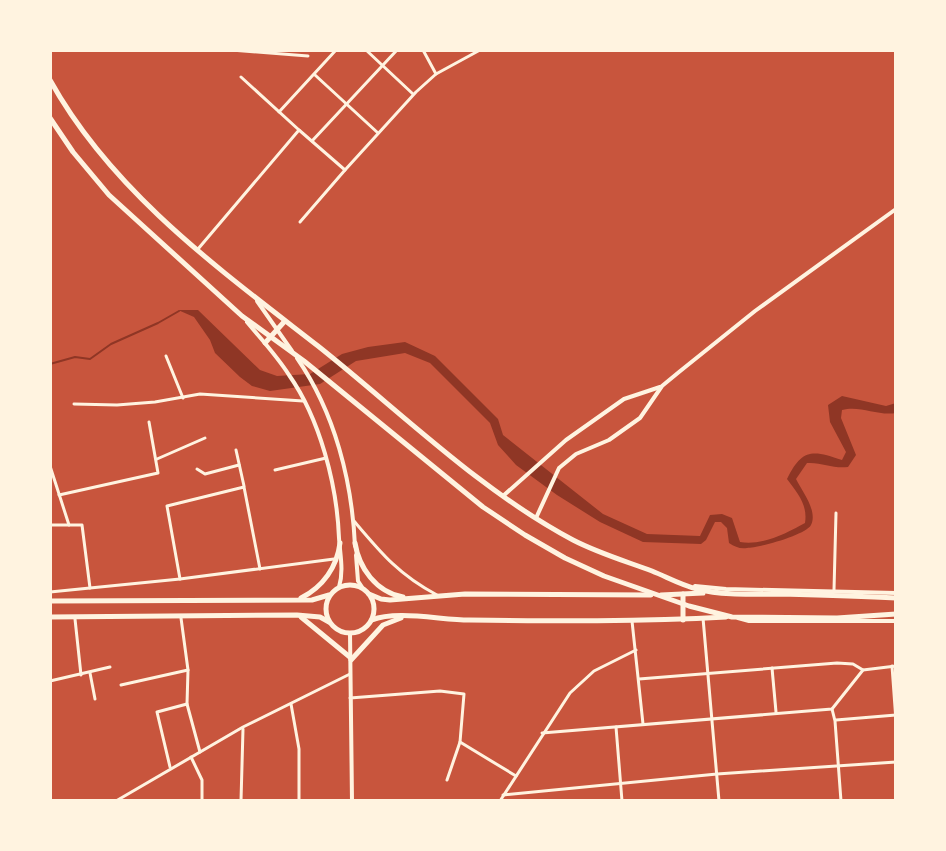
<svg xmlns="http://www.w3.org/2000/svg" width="946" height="851" viewBox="0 0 946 851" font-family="'Space Grotesk',sans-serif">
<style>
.water{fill:#8f3625}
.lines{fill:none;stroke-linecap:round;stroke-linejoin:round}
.stream{stroke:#8f3625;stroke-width:2}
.minor{stroke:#fff3e0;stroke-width:3}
.tertiary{stroke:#fff3e0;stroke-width:4}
.primary{stroke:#fff3e0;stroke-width:4}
.trunk{stroke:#fff3e0;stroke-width:5}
</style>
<rect width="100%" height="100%" fill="#c8553d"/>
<path class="water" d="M178,310H198L260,370L277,376L310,374L342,354L368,347L405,342L435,356L498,419L503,435L603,514L647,534L700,536L710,515L722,514L732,518L740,542C762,546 787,533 805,523C808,504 797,493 787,479C802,448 813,450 842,460L846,452L830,422L828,405L842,396L886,406L896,403V413C877,416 860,405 842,410L841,418L856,455L848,467C833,469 822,462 807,463L796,479C802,491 818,511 811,525C806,535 758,548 747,548C740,549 735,547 729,543L727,528L721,522H715L706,540L701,544L643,542L600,522L557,495L516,465L498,445L490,423L430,363L405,353L356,361L320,384L270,391L252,386L240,377L215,353L210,340L194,317Z"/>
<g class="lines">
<path class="stream" d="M50,364L75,357L90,359L111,344L158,323L179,311"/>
<g class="minor">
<path d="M231,50L308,56"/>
<path d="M366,50L413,94"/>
<path d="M423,50L436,74"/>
<path d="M315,75L378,133"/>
<path d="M241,77L299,130"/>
<path d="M279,112L336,50"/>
<path d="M312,141L397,50"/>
<path d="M300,222L345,170"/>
<path d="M198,249L299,130L345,170L416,92L436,74L480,50"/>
<path d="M166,356L183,398"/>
<path d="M74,404L117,405L155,402L200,394L303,401"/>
<path d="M236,450L244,486"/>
<path d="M157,459L205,438"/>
<path d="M50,466L69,525"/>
<path d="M197,469L205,474L239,465"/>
<path d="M275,470L326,458"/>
<path d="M59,495L158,473L149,422"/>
<path d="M354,521C381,553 399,575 437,595"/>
<path d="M50,525H82L90,588"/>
<path d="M180,579L167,506L244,487L260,569"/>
<path d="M834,590L836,513"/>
<path d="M50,592L180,579L334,559"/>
<path d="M181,618L188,670L187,704L200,752"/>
<path d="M703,618L719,801"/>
<path d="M75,619L81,675"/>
<path d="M632,621L643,724"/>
<path d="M892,666L896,721"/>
<path d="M772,668L776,712"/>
<path d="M90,673L95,699"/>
<path d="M639,679L837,663L853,664L863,670"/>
<path d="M50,681L110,667"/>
<path d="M121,685L188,670"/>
<path d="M350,698L440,691L464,694L460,742L516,776"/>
<path d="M291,704L299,749V801"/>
<path d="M832,709L835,721L841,801"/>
<path d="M836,720L896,715"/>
<path d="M616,727L622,801"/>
<path d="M542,733L832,709L863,670L896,666"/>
<path d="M191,757L202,780V801"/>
<path d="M170,767L157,712L187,704"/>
<path d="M447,780L460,742"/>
<path d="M503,795L717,774L896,762"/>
<path d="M116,801L243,727L350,674"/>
<path d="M241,801L243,729"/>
<path d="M500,801L570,693L594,671L636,650"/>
</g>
<g class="tertiary">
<path d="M503,496L566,440L624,399L660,387"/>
<path d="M536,518L559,468L576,454L609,440L640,418L662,386L679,372L755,311L896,209"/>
</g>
<g class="primary">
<path d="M257,301L292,351"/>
<path d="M247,322C261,339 277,356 289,375C320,419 337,485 339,538C340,554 344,571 339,587"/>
<path d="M297,358C335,413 352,481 355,546"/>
<path d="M356,555L358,581L362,587"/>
<path d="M695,586L726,589L896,593"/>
<path d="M738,618L749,621H896"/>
<path d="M350,633L352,801"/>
</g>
<g class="trunk">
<path d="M50,80C112,192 219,269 318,346C401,412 479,490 573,540C598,553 625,561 652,571C667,577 681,585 697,589C724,596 753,594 781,594C820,595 858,596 896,598"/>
<path d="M50,118L73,152L109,195L242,316L304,361L483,507L525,535L565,558L604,576L689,606L732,617L837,618L896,614"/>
<path d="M265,343L284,322"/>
<path d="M355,543C359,568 376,592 403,597"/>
<circle cx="350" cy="609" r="24"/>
<path d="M369,594L381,599L390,600L465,594L651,595"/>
<path d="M661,595L703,593"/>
<path d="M301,598C323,587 337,567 340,543"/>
<path d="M50,601L312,600L329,595"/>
<path d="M50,617L297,615L320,617L329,622"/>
<path d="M301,617L351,658"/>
<path d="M372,620C396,610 441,620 469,620C554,621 640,622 726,617"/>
<path d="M683,620V594"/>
<path d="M351,660L383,625L401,618"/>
</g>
</g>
<rect width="946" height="851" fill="none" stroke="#fff3e0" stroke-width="104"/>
</svg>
